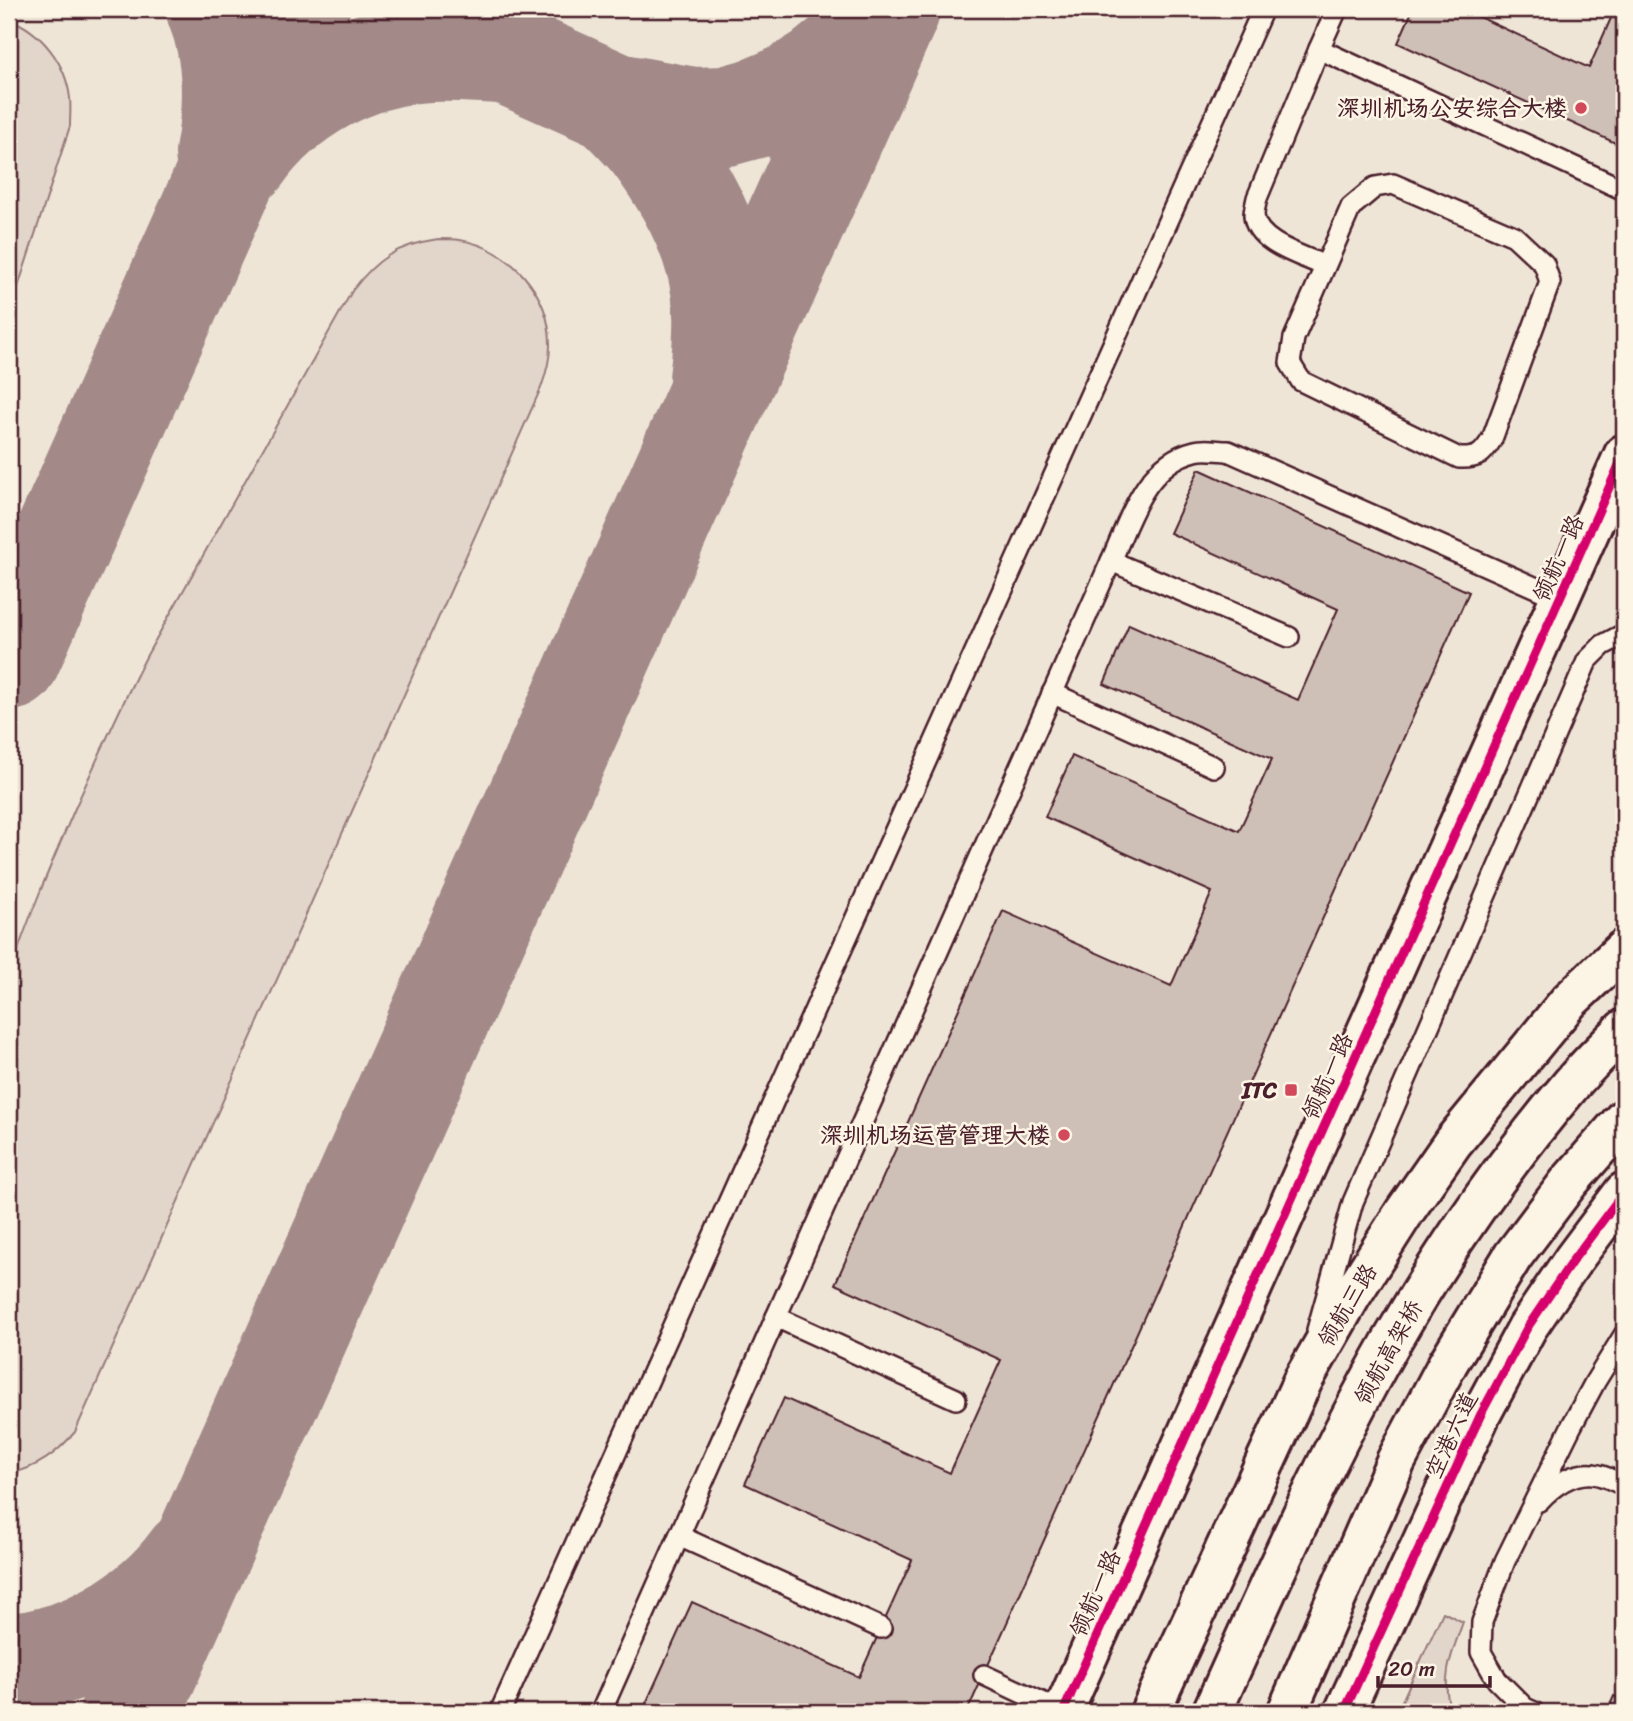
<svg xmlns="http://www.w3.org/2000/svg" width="1633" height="1721" viewBox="0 0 1633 1721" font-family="Sriracha,'LXGW WenKai TC',sans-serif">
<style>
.built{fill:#eee5d7}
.green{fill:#e2d5ca;stroke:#967a7a;stroke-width:2}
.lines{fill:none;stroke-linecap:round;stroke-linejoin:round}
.taxiway{stroke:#a38a88;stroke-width:100}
.building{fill:#cfc0b7;stroke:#4a1f2b;stroke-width:2}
.lane-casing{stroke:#4a1f2b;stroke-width:24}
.street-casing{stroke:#4a1f2b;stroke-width:44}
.secondary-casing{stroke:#4a1f2b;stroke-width:44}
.primary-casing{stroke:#4a1f2b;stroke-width:44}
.highway-casing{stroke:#4a1f2b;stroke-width:44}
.lane{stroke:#fcf5e5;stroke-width:19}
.street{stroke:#fcf5e5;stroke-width:38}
.secondary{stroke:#fcf5e5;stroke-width:38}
.primary{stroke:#fcf5e5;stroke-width:38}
.highway{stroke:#fcf5e5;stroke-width:38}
.cycleway-casing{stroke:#fcf5e5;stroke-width:13}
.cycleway{stroke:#d6006c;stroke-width:9}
.poi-dot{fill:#d1495b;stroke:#fcf5e5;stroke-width:2.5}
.labels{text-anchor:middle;stroke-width:5;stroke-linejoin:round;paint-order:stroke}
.poi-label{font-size:23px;font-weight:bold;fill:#4a1f2b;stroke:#fcf5e5;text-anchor:end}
.street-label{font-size:23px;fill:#4a1f2b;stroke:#fcf5e5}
</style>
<rect width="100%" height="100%" fill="#fcf5e5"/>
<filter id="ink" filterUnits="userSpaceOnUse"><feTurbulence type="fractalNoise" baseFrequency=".0143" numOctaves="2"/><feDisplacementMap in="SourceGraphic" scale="14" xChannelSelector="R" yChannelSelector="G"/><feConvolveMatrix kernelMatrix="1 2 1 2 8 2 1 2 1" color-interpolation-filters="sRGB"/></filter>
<g filter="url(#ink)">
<rect class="built" x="9" y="9" width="1615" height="1703"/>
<g class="green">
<path d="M9,19C41,31 66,63 70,98C71,107 70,117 70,126L9,315Z"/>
<path d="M438,239C445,239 453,239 460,240C510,248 551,294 550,346C550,361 546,374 541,388L75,1432C56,1454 39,1467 9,1474V976C28,918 52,862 76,806C99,755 121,705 147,655L352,291C376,259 397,245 438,239Z"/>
<path d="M1443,1612L1463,1622C1452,1653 1440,1679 1451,1712H1397Z"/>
</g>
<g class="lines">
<g class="taxiway">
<path d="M216,9C234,53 234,107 225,153"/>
<path d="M407,9L616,103L692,117L726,116L759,107L792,93L822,74L849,52L874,27L881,17"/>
<path d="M616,103C628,116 642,129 653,143C689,191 720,248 723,309C724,333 722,356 719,379"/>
<path d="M242,156C284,97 356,55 430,52C454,51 477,53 500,54"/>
<path d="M9,661L300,9"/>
<path d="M9,1663C79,1659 151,1616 192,1560"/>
<path d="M130,1712L890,9"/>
</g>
</g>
<g class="building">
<path d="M1413,9H1477L1475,15L1589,68L1615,9H1624V147L1398,43Z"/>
<path d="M1199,469L1469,592L967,1712H647L643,1710L692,1602L859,1677L912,1560L745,1484L784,1398L950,1473L1001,1360L835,1284L1003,911L1171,986L1212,892L1045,817L1072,756L1239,831L1272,759L1104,684L1129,624L1298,700L1338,609L1170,533Z"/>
<path d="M1614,1696L1624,1701V1712H1607Z"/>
</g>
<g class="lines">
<g class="lane-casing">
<g id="lane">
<path d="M1337,9L1319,49L1624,190"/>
<path d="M1319,49L1257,198C1256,203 1254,210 1254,215C1255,243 1304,256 1325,266"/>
<path d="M1393,184L1514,236L1544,264L1550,282L1492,439C1483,454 1478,459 1459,458L1301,381L1290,363L1294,338L1351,207L1375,187Z"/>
<path d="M1111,561L1289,637"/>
<path d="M1052,693L1214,767"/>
<path d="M776,1317L956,1399"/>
<path d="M1317,1330L1353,1202L1587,661L1603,645L1624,634"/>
<path d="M1539,1501C1553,1486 1571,1472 1593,1474C1604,1475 1614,1481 1624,1485"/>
<path d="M679,1536L881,1628"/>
<path d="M984,1675L1063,1712"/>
<path d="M500,1712L1263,9"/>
<path d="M601,1712L1111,561C1130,519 1145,463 1195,451C1205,448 1218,451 1228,451L1561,599"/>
<path d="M1534,1712L1525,1708L1497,1680L1481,1652L1482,1622L1505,1561L1571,1427L1595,1382L1624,1335"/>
</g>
</g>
<g class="street-casing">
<path id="street" d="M1063,1712L1624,454"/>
</g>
<g class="secondary-casing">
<g id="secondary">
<path d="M1150,1712L1303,1380L1351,1296L1405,1211L1453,1142L1569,1001L1624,949"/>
<path d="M1344,1712L1481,1414L1527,1328L1573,1260L1624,1192"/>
</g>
</g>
<g class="primary-casing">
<path id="primary" d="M1212,1712C1268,1588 1323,1462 1390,1344C1442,1253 1502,1166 1569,1087C1586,1066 1606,1048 1624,1029"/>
</g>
<g class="highway-casing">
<path id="highway" d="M1287,1712L1396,1461L1448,1363L1513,1256L1569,1182L1624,1119"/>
</g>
<use href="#lane" class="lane"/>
<use href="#street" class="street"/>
<use href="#secondary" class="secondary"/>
<use href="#primary" class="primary"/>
<use href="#highway" class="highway"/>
<g class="cycleway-casing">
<g id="cycleway">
<path d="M1063,1712L1624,454"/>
<path d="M1344,1712L1481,1414L1527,1328L1573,1260L1624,1192"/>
</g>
</g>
<use href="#cycleway" class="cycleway"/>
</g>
</g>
<g class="poi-dot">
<circle cx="1581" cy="108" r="7"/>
<rect x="1284" y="1083" width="14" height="14" rx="3.5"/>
<circle cx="1064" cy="1135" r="7"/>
</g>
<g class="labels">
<g class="poi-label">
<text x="1567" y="116">深圳机场公安综合大楼</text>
<text x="1277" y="1098">ITC</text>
<text x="1050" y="1143">深圳机场运营管理大楼</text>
</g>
<g class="street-label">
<text transform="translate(1558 558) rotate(-66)" y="8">领航一路</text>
<text transform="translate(1327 1076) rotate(-66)" y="8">领航一路</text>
<text transform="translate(1347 1305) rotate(-59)" y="8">领航三路</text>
<text transform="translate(1388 1352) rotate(-61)" y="8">领航高架桥</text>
<text transform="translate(1451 1435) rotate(-65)" y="8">空港六道</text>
<text transform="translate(1095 1593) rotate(-66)" y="8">领航一路</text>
</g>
</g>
<rect width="1633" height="1721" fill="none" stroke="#fcf5e5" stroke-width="35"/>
<rect x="18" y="18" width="1598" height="1686" fill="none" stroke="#4a1f2b" stroke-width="2.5" filter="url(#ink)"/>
<path d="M1378 1676v10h112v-10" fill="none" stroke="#4a1f2b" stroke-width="3.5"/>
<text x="1388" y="1676" font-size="21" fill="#4a1f2b" stroke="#fcf5e5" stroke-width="5" paint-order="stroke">20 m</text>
</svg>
